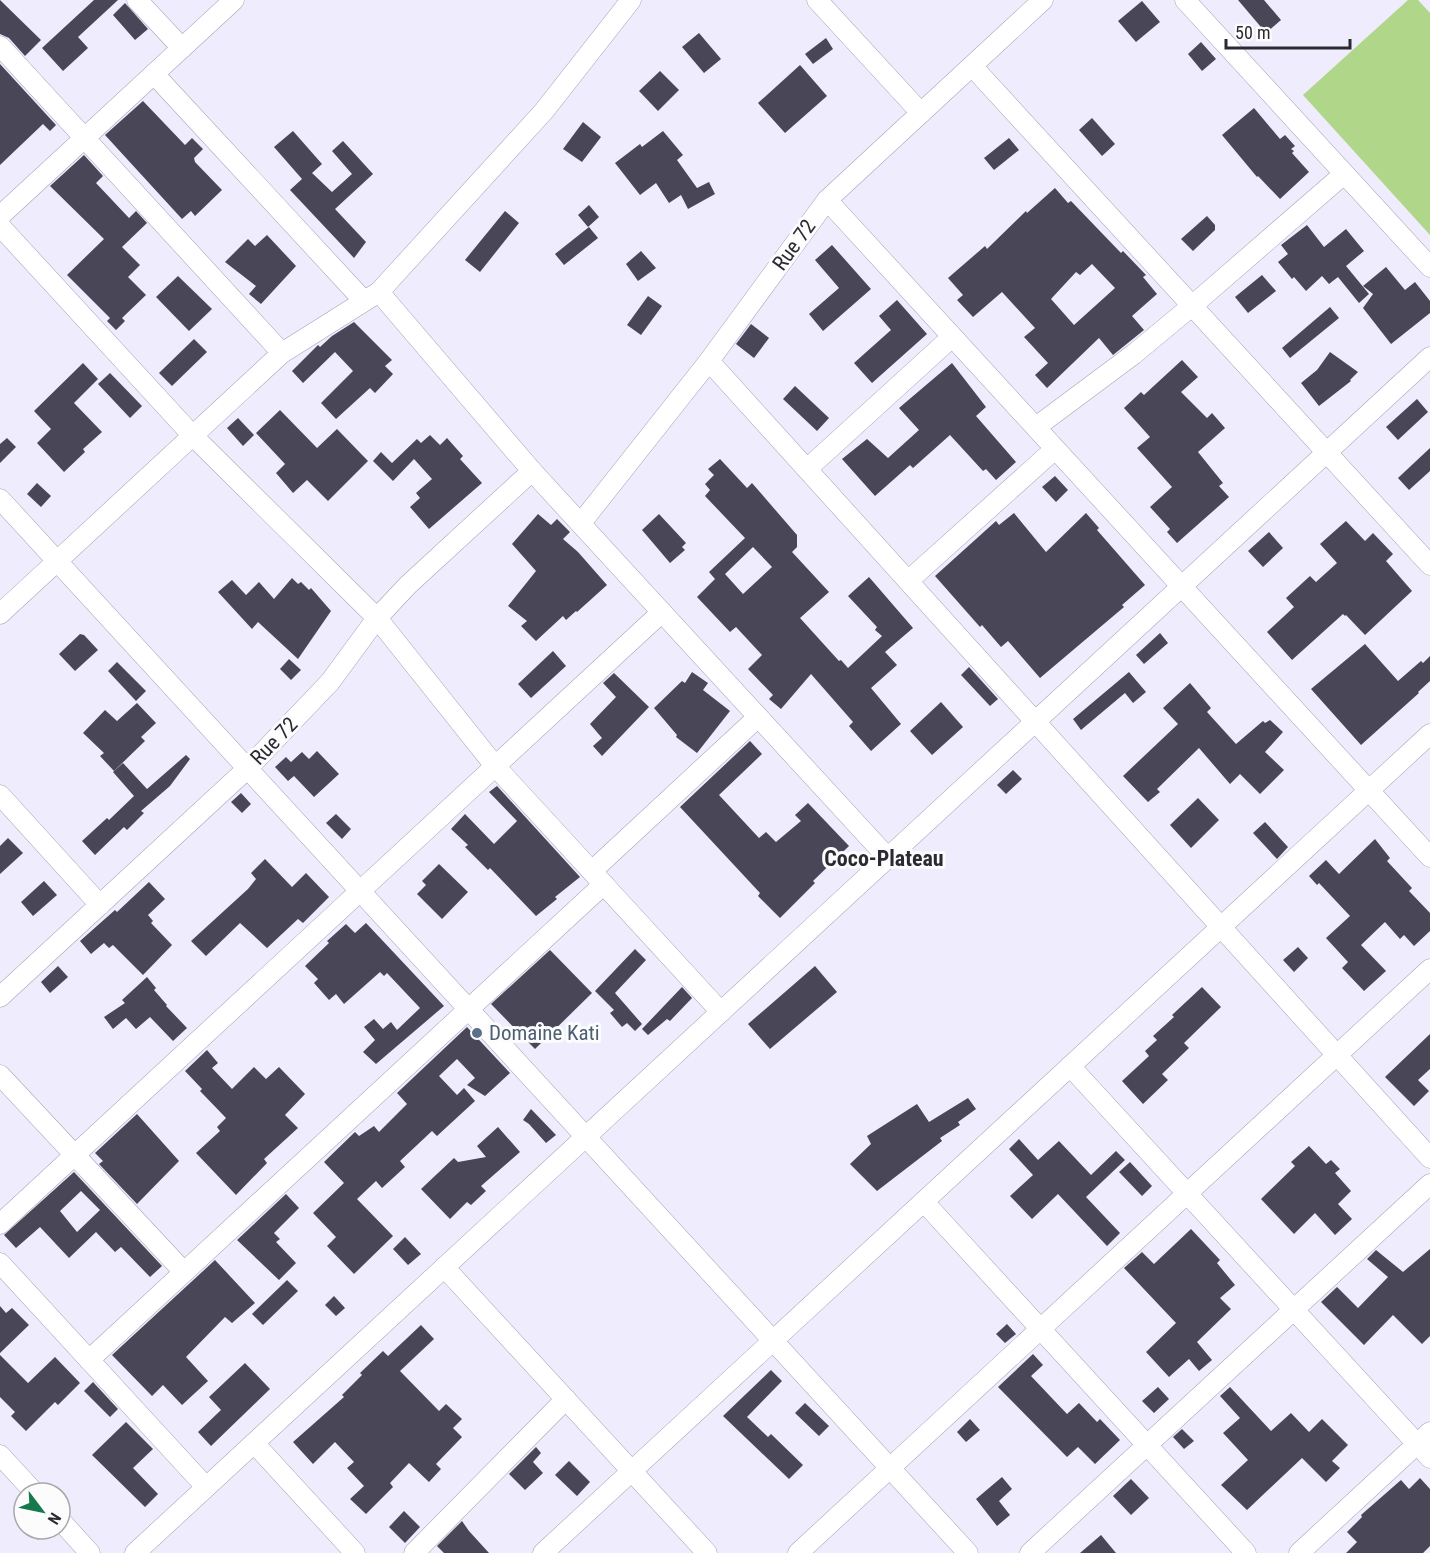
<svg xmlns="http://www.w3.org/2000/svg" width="1430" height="1553" viewBox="0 0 1430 1553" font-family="'Roboto Condensed',sans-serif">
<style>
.green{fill:#b0d689}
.building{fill:#484657;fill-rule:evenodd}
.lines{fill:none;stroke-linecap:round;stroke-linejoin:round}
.minor-casing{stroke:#a6a2b6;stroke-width:21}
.minor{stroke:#fff;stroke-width:20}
.service-dot{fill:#5c6f8a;stroke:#fbfcfb;stroke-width:2}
.labels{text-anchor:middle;stroke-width:6;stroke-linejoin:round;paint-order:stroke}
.street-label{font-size:21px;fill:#2b2a32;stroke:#fbfcfb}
.service-label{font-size:21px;fill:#4e5e75;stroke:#fbfcfb;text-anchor:start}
.neighbourhood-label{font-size:22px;font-weight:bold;fill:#2b2a32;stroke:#fbfcfb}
</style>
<rect width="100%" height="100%" fill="#efecfd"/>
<path class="green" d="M1408,0H1418L1430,13V235L1303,95Z"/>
<g class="building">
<path d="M0,0L41,40L25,56L9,38L0,34Z"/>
<path d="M94,0H118L78,37L88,48L63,71L42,48Z"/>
<path d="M1238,0H1264L1281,20L1266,33Z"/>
<path d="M1142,1L1160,22L1136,42L1118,21Z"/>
<path d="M125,3L148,29L135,40L113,15Z"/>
<path d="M699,33L721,59L704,73L682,47Z"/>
<path d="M826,38L833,49L813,64L805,54Z"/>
<path d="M1201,42L1216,59L1202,71L1188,54Z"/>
<path d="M0,64L56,125L50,131L43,124L0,165Z"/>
<path d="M800,65L827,96L785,133L758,103Z"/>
<path d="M660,71L679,90L658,111L639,91Z"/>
<path d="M143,101L185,145L192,138L203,149L194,158L195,162L222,190L195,216L191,211L182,219L105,135Z"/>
<path d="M1254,108L1280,139L1285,135L1295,146L1291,149L1294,151L1292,153L1309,172L1280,199L1258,176L1257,177L1222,135Z"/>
<path d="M1092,118L1115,144L1102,156L1079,130Z"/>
<path d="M583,122L601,137L582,162L563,149Z"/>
<path d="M293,131L322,164L312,173L332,192L352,174L332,151L343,141L373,174L335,209L366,242L354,258L290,190L302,179L274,147Z"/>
<path d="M663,131L683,155L677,160L697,188L709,182L715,194L688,209L681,195L669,203L656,183L640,195L615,163L640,144L642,147Z"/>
<path d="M1009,138L1019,150L994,170L984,158Z"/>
<path d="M84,155L103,176L96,183L129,218L136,211L147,223L122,247L140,265L128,277L146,295L122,318L125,321L116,330L107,321L110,318L67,275L104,239L50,186Z"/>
<path d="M1055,188L1068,203L1071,201L1121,253L1123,251L1146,275L1143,277L1157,294L1132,316L1144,330L1113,355L1099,338L1047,388L1035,375L1048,363L1024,337L1035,328L1002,292L973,317L957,300L963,295L948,278L985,246L987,249L1026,211L1027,213ZM1092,264L1115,288L1074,325L1051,299L1076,272L1080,275Z"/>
<path d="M589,205L599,217L588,227L578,215Z"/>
<path d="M505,211L519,223L480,272L465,260Z"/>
<path d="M1207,216L1215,225V230L1193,251L1181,239Z"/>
<path d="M1307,225L1324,247L1346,229L1364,251L1346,266L1369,294L1359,303L1338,277L1329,284L1322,276L1306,291L1294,277L1292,279L1278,262L1288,254L1281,245Z"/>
<path d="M589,227L598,238L564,265L555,254Z"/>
<path d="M267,235L296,266L261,304L249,294L256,286L225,262L248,239L255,246Z"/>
<path d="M832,245L871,289L823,331L809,314L839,288L815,260Z"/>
<path d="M641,251L656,268L638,281L626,264Z"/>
<path d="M1386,267L1405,290L1415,282L1430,301V313L1391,344L1363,308L1373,294L1363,286Z"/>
<path d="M1262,275L1276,291L1248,313L1235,297Z"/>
<path d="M178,276L212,309L189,331L156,297Z"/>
<path d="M648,296L662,306L641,335L627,325Z"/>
<path d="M897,300L927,334L872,383L854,363L891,330L879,316Z"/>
<path d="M1330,307L1339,318L1290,358L1282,348Z"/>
<path d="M354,322L392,360L385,366L393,374L375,393L370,388L336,419L321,403L353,371L335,352L303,383L292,371L318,345L320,347L332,336Z"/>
<path d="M751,324L769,338L754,358L736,344Z"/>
<path d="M194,339L207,352L172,386L159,373Z"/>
<path d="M1330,352L1358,372L1350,380L1351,381L1319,406L1301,383L1317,370Z"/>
<path d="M1182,360L1198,377L1181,392L1207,418L1212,413L1225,428L1198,452L1223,483L1219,486L1229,497L1177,543L1167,532L1170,529L1150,507L1172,487L1137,448L1150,437L1124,408L1141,392L1144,395Z"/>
<path d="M83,363L98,379L74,403L102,432L83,449L85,452L64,472L37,443L51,429L34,411Z"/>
<path d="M952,363L986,407L976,416L1016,462L996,480L986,469L983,471L950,435L913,468L910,465L875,496L842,459L867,439L888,458L919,430L899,408Z"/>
<path d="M110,373L142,406L130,418L98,384Z"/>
<path d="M795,386L829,418L817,431L783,399Z"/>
<path d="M1417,399L1428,412L1398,440L1386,427Z"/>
<path d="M280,410L317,448L337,429L368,461L328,501L307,480L293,493L276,473L285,464L256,433Z"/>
<path d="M238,418L254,435L243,446L227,428Z"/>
<path d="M430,435L440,445L447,438L463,456L460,459L482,483L429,529L410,507L420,498L416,493L432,479L414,459L393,481L373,461L381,452L392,463L417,439L421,443Z"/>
<path d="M7,438L16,447L0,463V444Z"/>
<path d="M1430,448V471L1409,490L1398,478Z"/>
<path d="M720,459L747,488L752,483L797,535V547L792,552L829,592L800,618L839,661L841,660L848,668L882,636L875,630L877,627L848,596L869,577L913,628L885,652L897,665L871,688L901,724L871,751L849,726L853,722L811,674L781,709L769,699L773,695L748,669L762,655L736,627L730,632L697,597L715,579L709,572L745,538L705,496L710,490L705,484L714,475L708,469ZM753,547L772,567L743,594L725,574Z"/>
<path d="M1055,476L1068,490L1056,502L1042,487Z"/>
<path d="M37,483L51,496L41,507L27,494Z"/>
<path d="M1014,513L1046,552L1086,513L1099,528L1097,530L1145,585L1122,605L1124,607L1040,678L1008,641L1001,647L982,625L980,627L935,576L996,521L999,525Z"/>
<path d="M538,514L551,525L557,519L570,532L563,539L578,552L607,585L577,612L576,611L566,620L563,616L536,641L521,626L527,621L508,606L536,571L512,544Z"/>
<path d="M659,514L686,543L682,547L685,550L670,563L642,530Z"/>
<path d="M1346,521L1365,541L1373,533L1393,554L1386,561L1412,591L1365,635L1346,615L1345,616L1343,614L1292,660L1267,632L1294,607L1286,598L1310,576L1316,582L1337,563L1320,544Z"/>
<path d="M1269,532L1283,548L1263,567L1248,551Z"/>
<path d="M292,578L298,584L301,582L309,590L311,588L331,611L298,659L258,622L252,629L218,592L232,580L246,595L259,582L274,599Z"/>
<path d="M1160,633L1168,643L1144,664L1136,655Z"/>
<path d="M80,634L84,635L98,650L75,671L59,654Z"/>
<path d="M1365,644L1398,681L1421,661L1423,663L1430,656V681L1418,692L1419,693L1361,745L1311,689Z"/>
<path d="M553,651L566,666L531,698L518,684Z"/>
<path d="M289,659L301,670L291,680L280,669Z"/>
<path d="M117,662L146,691L136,701L108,671Z"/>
<path d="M969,667L998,699L990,706L961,675Z"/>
<path d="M692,672L708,683L703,690L730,711L697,753L676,737L677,735L654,708L682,681L685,683Z"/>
<path d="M1129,672L1146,692L1133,703L1125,693L1081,730L1073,719Z"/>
<path d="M614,673L649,707L602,756L593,746L602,738L590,724L616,697L603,683Z"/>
<path d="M1190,683L1211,708L1207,712L1236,744L1263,721L1265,723L1270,720L1283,732L1265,752L1284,770L1260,794L1240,774L1230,784L1199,748L1157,789L1160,792L1148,802L1123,776L1178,724L1163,708Z"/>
<path d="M941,702L963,727L932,755L910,731Z"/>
<path d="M137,703L156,723L141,737L145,741L114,771L100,756L104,753L83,733L105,710L117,721Z"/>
<path d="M750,741L762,754L719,795L759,838L766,832L776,842L801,821L795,815L808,803L849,846L813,881L815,883L780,918L758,896L760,893L680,807Z"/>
<path d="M317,751L339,774L314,797L294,776L288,781L275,767L286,757L291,762L302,752L309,759Z"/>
<path d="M186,755L190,759L170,786L141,811L144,813L127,830L124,827L95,855L82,841L107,818L109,820L134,796L113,772L123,763L147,789Z"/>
<path d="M1013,770L1022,779L1006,794L997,785Z"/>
<path d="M497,786L580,877L555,897L557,899L536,916L490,868L488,870L465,847L468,845L451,829L465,814L494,844L517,821L489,792Z"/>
<path d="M241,793L251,804L242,813L231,802Z"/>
<path d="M1198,798L1219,820L1191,848L1170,825Z"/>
<path d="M336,814L351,829L342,839L326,823Z"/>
<path d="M1265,822L1288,847L1277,859L1253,833Z"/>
<path d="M8,838L23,853L0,874V846Z"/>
<path d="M1375,839L1390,858L1387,861L1412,888L1409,891L1430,913V931L1414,946L1404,935L1400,939L1385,922L1361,945L1386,971L1364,991L1342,968L1348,962L1326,938L1350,916L1319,883L1317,885L1309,876L1326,860L1339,874Z"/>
<path d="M265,859L292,887L306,873L329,897L303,923L298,919L267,948L240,923L206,956L191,941L248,889L256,879L251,873Z"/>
<path d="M439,864L468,892L442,919L417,894L426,885L422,881Z"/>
<path d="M44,881L57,895L33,916L21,902Z"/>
<path d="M149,882L165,899L148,915L153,921L151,923L172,945L143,975L113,945L109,948L104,943L91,954L80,941L115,910L117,912Z"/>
<path d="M366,923L444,1006L376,1064L363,1052L375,1040L364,1027L374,1019L383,1029L391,1022L397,1030L420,1008L387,973L384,976L380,972L344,1004L336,994L329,1000L314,983L318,979L305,966L329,943L327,941L346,924L355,933Z"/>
<path d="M1298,947L1308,958L1294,972L1283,960Z"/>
<path d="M635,949L646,960L615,993L642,1024L635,1031L627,1023L622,1027L610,1013L614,1010L595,991Z"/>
<path d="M550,950L592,993L535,1049L491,1004Z"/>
<path d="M58,966L68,977L50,993L41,982Z"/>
<path d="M815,966L837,992L770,1049L748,1024Z"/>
<path d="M147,977L156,988L154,990L167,1005L166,1006L187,1028L173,1041L150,1017L136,1029L126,1018L113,1029L104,1017L125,1003L122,1000Z"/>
<path d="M682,987L692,998L670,1021L667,1019L648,1035L642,1029Z"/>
<path d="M1202,987L1221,1007L1184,1043L1189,1048L1162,1074L1168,1080L1143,1104L1122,1081L1149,1056L1145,1051L1157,1040L1153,1036L1174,1017L1172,1015Z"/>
<path d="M467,1027L510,1073L485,1096L467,1085L475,1078L457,1059L439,1076L457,1095L464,1088L475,1101L437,1136L432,1131L400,1161L405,1167L382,1188L376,1181L357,1199L393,1236L354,1274L327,1246L336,1237L313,1213L344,1183L324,1162L355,1132L359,1136L374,1126L379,1132L407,1104L397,1093Z"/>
<path d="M1430,1034V1069L1418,1080L1429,1091L1414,1106L1385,1077Z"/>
<path d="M207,1050L218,1063L212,1068L232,1089L254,1067L266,1079L279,1067L305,1094L285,1115L298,1128L264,1159L267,1163L236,1195L196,1153L220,1131L217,1127L226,1118L200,1091L202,1089L185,1071Z"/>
<path d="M968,1098L976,1109L958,1122L960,1125L940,1138L942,1141L877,1191L850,1164L871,1144L867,1136L917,1104L929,1122Z"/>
<path d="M531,1109L556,1135L546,1143L529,1124L523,1120Z"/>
<path d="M137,1114L179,1161L137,1204L99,1164L103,1161L95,1153Z"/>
<path d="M498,1127L520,1152L481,1186L486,1191L471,1205L467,1202L450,1219L421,1189L454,1158L458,1162L486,1157L477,1146Z"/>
<path d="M1019,1139L1038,1160L1059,1141L1091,1175L1116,1151L1125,1160L1086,1197L1120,1233L1107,1246L1058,1194L1032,1219L1010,1196L1033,1175L1009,1149Z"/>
<path d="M1309,1146L1326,1164L1331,1160L1340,1169L1335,1173L1351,1191L1338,1204L1352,1219L1335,1235L1315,1213L1294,1234L1261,1199L1295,1166L1291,1162Z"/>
<path d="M1130,1162L1152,1186L1142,1196L1119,1172Z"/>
<path d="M74,1172L162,1266L150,1277L121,1247L115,1252L96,1232L69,1258L40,1227L16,1248L4,1235ZM81,1191L100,1210L77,1232L60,1211Z"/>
<path d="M286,1194L299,1208L274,1233L280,1239L276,1242L296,1263L279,1280L237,1240Z"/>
<path d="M1191,1229L1220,1260L1217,1263L1235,1285L1220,1298L1231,1309L1197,1342L1212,1360L1199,1371L1189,1359L1169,1377L1146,1352L1176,1323L1124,1268L1142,1252L1154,1264Z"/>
<path d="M405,1237L421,1254L408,1265L393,1249Z"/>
<path d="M1430,1249V1336L1422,1344L1393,1315L1364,1345L1321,1302L1337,1287L1358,1308L1388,1277L1367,1259L1376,1250L1403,1272Z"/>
<path d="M215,1260L255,1303L232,1323L225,1317L186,1357L208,1381L182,1405L163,1385L152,1396L112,1355Z"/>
<path d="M287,1280L298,1291L263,1325L252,1314Z"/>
<path d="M334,1296L345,1308L336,1316L325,1305Z"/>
<path d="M0,1306L6,1313L12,1308L29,1325L0,1353Z"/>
<path d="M1007,1324L1016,1334L1005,1343L996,1334Z"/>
<path d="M421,1325L434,1339L400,1371L439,1411L446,1404L462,1419L453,1428L462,1437L436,1464L441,1469L429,1482L409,1463L390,1483L393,1487L366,1514L350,1499L364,1486L347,1468L354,1462L335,1442L313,1464L293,1442L344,1397L342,1395L362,1375L360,1373L383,1351L388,1356Z"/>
<path d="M1033,1354L1043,1365L1031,1376L1067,1414L1079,1403L1097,1422L1100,1419L1120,1440L1095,1464L1078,1447L1067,1457L998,1387Z"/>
<path d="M0,1355L28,1383L55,1357L80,1383L58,1405L55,1402L26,1431L11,1416L15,1412L0,1397Z"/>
<path d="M245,1363L270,1389L211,1446L198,1432L221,1410L209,1397Z"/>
<path d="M771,1370L782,1381L747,1417L768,1437L771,1434L803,1465L789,1479L723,1416Z"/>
<path d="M93,1382L118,1409L110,1417L84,1391Z"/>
<path d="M1158,1387L1169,1399L1154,1413L1142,1401Z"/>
<path d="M1230,1387L1271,1431L1291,1413L1309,1432L1322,1419L1348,1445L1332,1461L1340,1468L1326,1482L1302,1458L1247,1510L1221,1485L1248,1460L1223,1433L1240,1418L1220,1396Z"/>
<path d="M805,1403L829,1426L819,1436L795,1413Z"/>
<path d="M970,1419L980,1430L966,1442L957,1432Z"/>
<path d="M126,1422L153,1449L133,1468L158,1494L145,1507L92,1455Z"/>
<path d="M1182,1429L1194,1441L1184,1449L1173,1437Z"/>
<path d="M536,1447L541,1453L533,1462L543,1473L525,1490L509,1474Z"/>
<path d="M569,1461L590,1482L577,1496L555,1475Z"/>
<path d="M1002,1477L1012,1489L999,1501L1010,1515L997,1526L976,1499Z"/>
<path d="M1420,1478L1430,1489V1546L1423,1553H1346L1357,1542L1347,1532L1362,1517L1361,1515L1401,1480L1409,1489Z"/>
<path d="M1131,1479L1149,1498L1131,1515L1113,1496Z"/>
<path d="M404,1511L420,1527L405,1543L389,1527Z"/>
<path d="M462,1521L469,1531L489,1553H444L437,1546Z"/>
<path d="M1101,1535L1116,1553H1080Z"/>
</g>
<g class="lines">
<g class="minor-casing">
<g id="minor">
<path d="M137,0L182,48"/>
<path d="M817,0L921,113"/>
<path d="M1185,0L1430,267"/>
<path d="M0,46L282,353"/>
<path d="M972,66L1430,565"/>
<path d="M154,74L364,301"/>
<path d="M827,200L1430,857"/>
<path d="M0,216L234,0"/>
<path d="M0,226L193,436L377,618L495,766L721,1012"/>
<path d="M379,292L532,471L888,858"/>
<path d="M709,361L1430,1158"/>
<path d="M1036,427L1134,354L1193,305L1344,174"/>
<path d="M807,469L952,337"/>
<path d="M0,499L968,1553"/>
<path d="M581,523L709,361L827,200L1043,0"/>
<path d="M908,581L1055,449"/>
<path d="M0,614L282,353L379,292L544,111L631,0"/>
<path d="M0,795L100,905"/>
<path d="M592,871L758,717"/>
<path d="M0,997L248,768L330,682L377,618L408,585L532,471"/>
<path d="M1070,1066L1430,1458"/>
<path d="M0,1075L184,1272"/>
<path d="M924,1202L1246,1553"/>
<path d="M0,1224L662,612"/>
<path d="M0,1263L206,1487"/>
<path d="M444,1267L707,1553"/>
<path d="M89,1360L604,884"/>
<path d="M254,1443L355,1553"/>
<path d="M0,1455L35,1493"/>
<path d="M60,1520L90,1553"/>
<path d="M135,1553L1430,357"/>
<path d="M414,1553L566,1399"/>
<path d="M543,1553L1430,734"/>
<path d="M798,1553L1430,969"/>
<path d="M1030,1553L1430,1184"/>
<path d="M1299,1553L1430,1432"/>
</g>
</g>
<use href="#minor" class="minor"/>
</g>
<circle class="service-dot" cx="477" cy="1033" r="6"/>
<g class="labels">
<g class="street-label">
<text transform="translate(794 245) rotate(-54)" y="7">Rue 72</text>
<text transform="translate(274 741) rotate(-46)" y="7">Rue 72</text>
</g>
<g class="service-label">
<text x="489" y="1040">Domaine Kati</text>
</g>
<g class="neighbourhood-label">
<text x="884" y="866">Coco-Plateau</text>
</g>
</g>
<g transform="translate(42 1511) rotate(122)"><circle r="28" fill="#fbfcfb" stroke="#a8a8ab" stroke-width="1.5"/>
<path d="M0-4.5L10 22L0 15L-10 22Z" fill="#17784f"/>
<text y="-9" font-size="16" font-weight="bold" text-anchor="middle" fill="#2b2a32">N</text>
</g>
<path d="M1226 39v9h124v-9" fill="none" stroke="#2b2a32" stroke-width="3"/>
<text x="1235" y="39" font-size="18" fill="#2b2a32" stroke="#fbfcfb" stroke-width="4.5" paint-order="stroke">50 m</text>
</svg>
